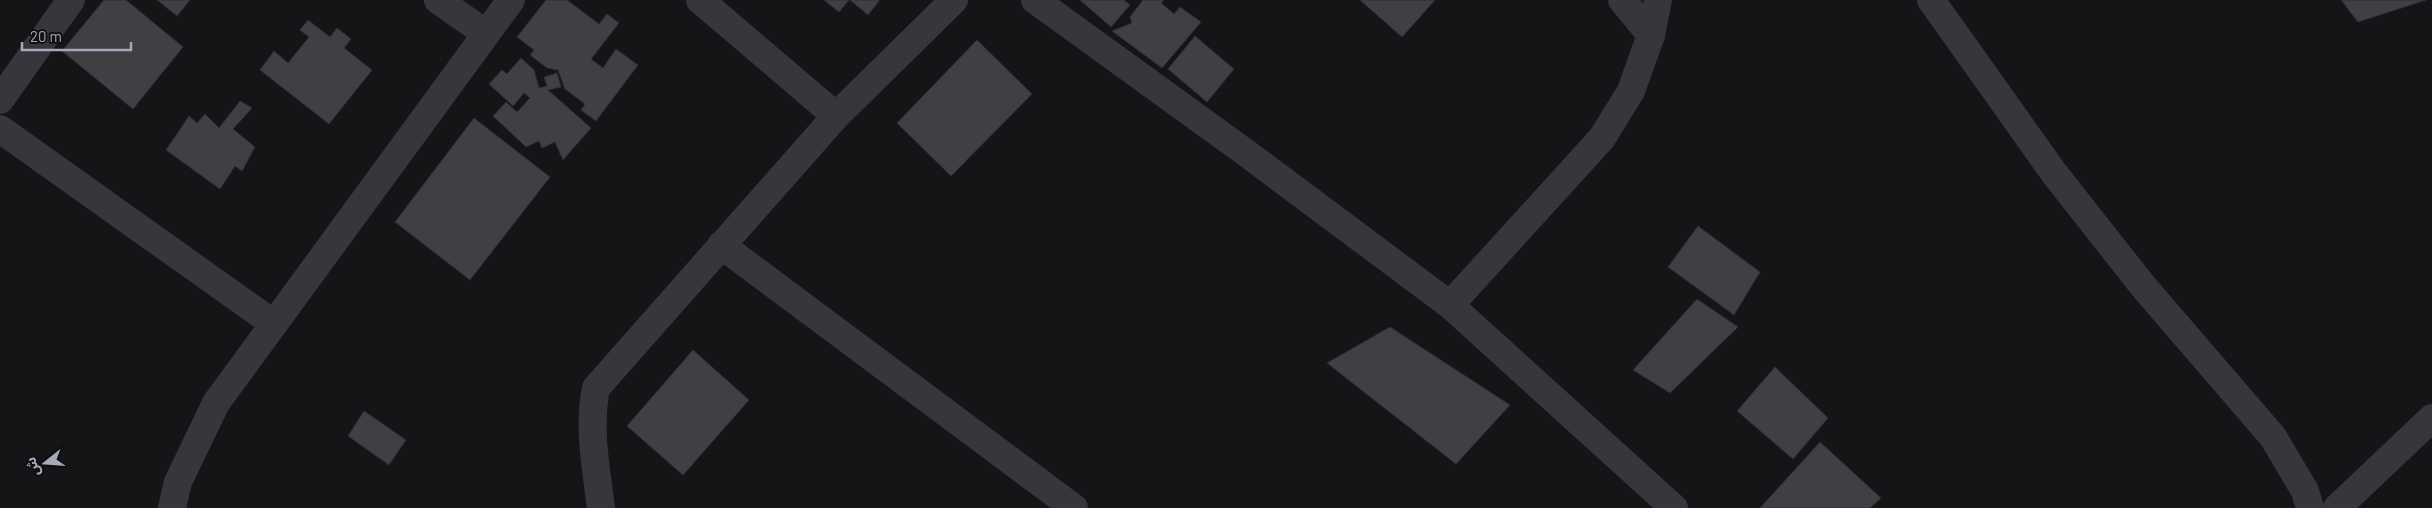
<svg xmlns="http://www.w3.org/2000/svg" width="2432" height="508" viewBox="0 0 2432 508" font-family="Barlow,'Noto Sans Arabic',sans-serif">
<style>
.building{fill:#3f3f44;stroke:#2f2f33}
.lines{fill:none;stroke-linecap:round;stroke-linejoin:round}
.street{stroke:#36363c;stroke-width:28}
</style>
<rect width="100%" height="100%" fill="#151517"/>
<g class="building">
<path d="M104,0H126L183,47L133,109L62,51Z"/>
<path d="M157,0H190L177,16Z"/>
<path d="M546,0H567L599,24L607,14L619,23L591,59L603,68L616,49L638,65L596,121L581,110L585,104L565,89L558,70L547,68L530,55L534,50L517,37Z"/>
<path d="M824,0H849L839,12Z"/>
<path d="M850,0H879V1L868,15Z"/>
<path d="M1080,0H1124L1130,5L1111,27Z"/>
<path d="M1143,0H1164L1161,3L1174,14L1180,7L1201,22L1162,68L1112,31L1132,23L1130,17Z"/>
<path d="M1360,0H1435L1402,37Z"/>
<path d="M2341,0H2426L2358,22Z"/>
<path d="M308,20L330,37L337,28L351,39L344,48L372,70L329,124L260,70L274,51L288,63L309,37L300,30Z"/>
<path d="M1195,36L1234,69L1207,102L1168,69Z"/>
<path d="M977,40L1032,94L951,176L897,123Z"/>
<path d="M521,58L534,70L539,88L547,86L544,77L557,73L561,87L548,90L591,128L563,160L555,142L542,148L539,141L526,147L493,116L506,102L517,112L530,98L524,93L513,106L489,84L502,70L507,74Z"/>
<path d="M240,101L252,108L233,129L255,147L242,171L235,166L220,189L166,150L189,116L197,123L205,114L219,128Z"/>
<path d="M474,118L550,177L470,280L395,222Z"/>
<path d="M1698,226L1760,272L1734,315L1668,267Z"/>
<path d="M1697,299L1738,327L1670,393L1633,370Z"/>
<path d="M1390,327L1510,405L1456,464L1327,363Z"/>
<path d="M693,350L749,400L683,475L627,426Z"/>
<path d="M1775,367L1828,418L1793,459L1737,411Z"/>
<path d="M364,411L406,440L389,465L348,436Z"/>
<path d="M1820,442L1881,498L1870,508H1760Z"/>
</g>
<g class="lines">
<g class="street">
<path d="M438,0L485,33"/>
<path d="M700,0L836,116"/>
<path d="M1035,0L1249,155L1450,305L1674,508"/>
<path d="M1622,0L1651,35"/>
<path d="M1931,0L2054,173L2143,286L2273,437L2305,491L2310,508"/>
<path d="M0,100L71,0"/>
<path d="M0,129L274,324"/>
<path d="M721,245L1074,508"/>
<path d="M1450,305L1602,138L1631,91L1651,35L1658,0"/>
<path d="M172,508L178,482L216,403L511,0"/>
<path d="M601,508C596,468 588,428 596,388L836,116L954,0"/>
<path d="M2337,508L2432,418"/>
</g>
</g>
<g transform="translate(45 463) rotate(253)" stroke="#101012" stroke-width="4" paint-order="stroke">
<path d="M0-4L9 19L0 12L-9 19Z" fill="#a6a9b8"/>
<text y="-8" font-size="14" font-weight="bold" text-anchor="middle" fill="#a6a9b8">ش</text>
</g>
<path d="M22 42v8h109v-8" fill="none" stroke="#a6a9b8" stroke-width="2.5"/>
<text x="30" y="42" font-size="15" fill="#a6a9b8" stroke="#101012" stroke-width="4" paint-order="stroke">20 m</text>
</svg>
